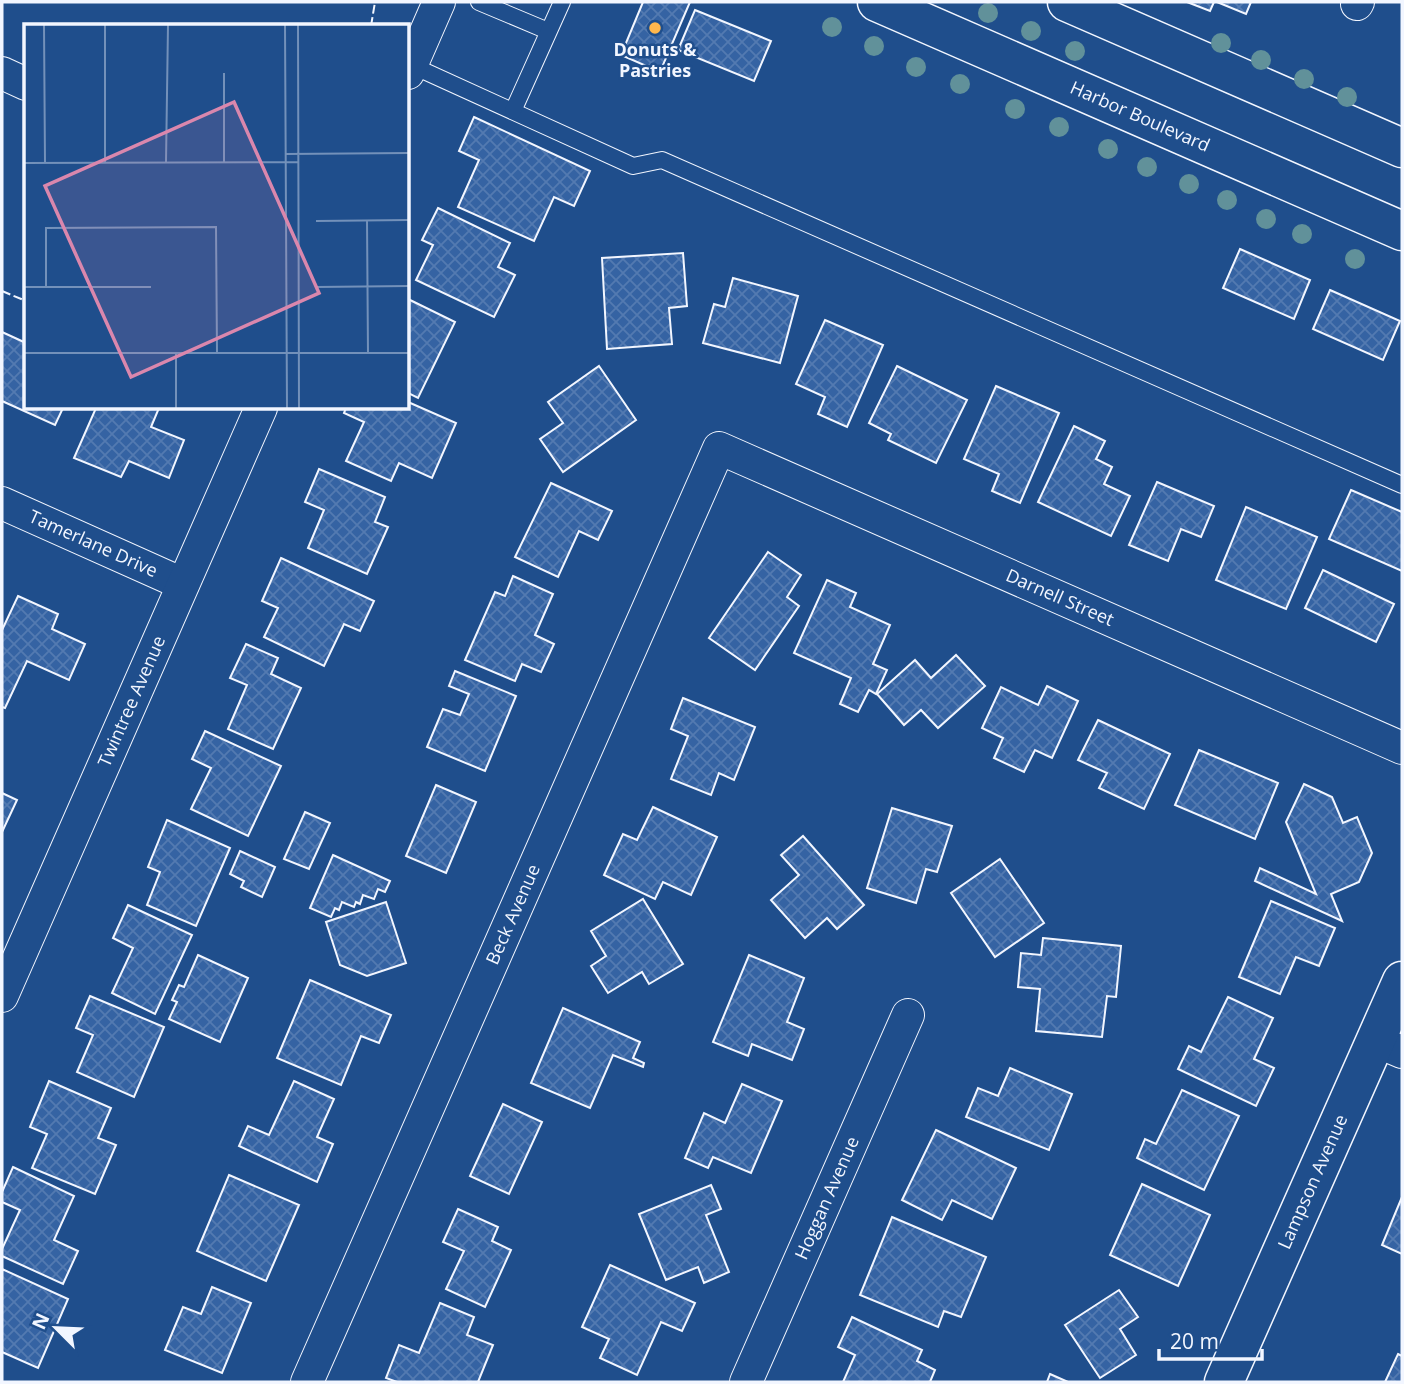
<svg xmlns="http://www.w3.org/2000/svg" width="1404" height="1384" viewBox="0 0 1404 1384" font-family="'Open Sans',sans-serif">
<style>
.building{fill:url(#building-cross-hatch);stroke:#f2f6ff;stroke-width:2}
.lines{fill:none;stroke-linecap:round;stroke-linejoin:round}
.lane-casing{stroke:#f2f6ff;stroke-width:18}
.street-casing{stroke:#f2f6ff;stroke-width:34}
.secondary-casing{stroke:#f2f6ff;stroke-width:41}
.primary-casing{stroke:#f2f6ff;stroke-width:41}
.lane{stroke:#1f4e8c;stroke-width:16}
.street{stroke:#1f4e8c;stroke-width:32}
.secondary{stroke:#1f4e8c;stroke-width:38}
.primary{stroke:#1f4e8c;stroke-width:38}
.fence{stroke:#f2f6ff;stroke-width:2;stroke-dasharray:9 3.5;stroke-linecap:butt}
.tree{fill:#61919a}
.poi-dot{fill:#ffb74d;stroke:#1f4e8c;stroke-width:2.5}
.labels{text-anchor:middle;stroke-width:5;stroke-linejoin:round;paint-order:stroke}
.poi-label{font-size:18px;font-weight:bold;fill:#f2f6ff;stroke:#1f4e8c}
.street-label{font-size:18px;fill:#f2f6ff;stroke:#1f4e8c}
.inset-road{fill:none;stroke:#7391ba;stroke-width:2}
.view{fill:#da87ad;fill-opacity:0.15;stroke:#da87ad;stroke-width:3.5}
.inset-edge{fill:none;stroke:#f2f6ff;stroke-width:3.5}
</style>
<defs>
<pattern id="building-cross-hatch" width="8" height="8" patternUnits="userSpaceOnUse" patternTransform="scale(1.75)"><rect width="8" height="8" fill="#3563a3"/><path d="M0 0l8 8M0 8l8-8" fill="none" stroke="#537ab1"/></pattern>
</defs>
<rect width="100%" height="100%" fill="#1f4e8c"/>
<g class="building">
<path d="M643,2H690L660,72L621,55Z"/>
<path d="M1187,2H1214L1210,11Z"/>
<path d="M1217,2H1251L1246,14Z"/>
<path d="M695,10L771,41L754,81L678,50Z"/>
<path d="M474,117L590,171L574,206L554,197L534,241L458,207L479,160L459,151Z"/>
<path d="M438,208L510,243L498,267L515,275L494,317L416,280L433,245L422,240Z"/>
<path d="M1240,249L1310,280L1294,319L1223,288Z"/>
<path d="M683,253L687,306L669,308L672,344L607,349L602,258Z"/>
<path d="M733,278L798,296L780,363L703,343L714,304L725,307Z"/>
<path d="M1330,290L1400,321L1383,360L1313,329Z"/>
<path d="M408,299L455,322L418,398L408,393Z"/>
<path d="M825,320L883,345L847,427L818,414L825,397L796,384Z"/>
<path d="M2,332L26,343V408H63L55,425L2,401Z"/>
<path d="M599,366L636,420L563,472L540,439L563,423L548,402Z"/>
<path d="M897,366L967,400L936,463L888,440L891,434L869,423Z"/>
<path d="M996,386L1059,413L1020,503L992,491L999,474L964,459Z"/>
<path d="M408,402L456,423L432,478L399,463L391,481L346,461L364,422L344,413L346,408H408Z"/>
<path d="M96,408H159L151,427L184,440L169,478L129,461L121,477L74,458Z"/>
<path d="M1074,426L1105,441L1096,459L1112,467L1104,484L1130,496L1111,536L1038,502Z"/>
<path d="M319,469L385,497L375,522L388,527L367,574L308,548L324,510L305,502Z"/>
<path d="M1157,482L1214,506L1201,537L1181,529L1168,561L1129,545Z"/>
<path d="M551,483L612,511L598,540L579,531L558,577L515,557Z"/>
<path d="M1351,490L1402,512V571L1329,539Z"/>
<path d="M1246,507L1317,537L1286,609L1216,580Z"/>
<path d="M768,552L801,575L787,597L799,606L755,670L709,638Z"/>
<path d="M281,558L374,601L360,631L344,624L324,666L264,637L278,608L262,601Z"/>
<path d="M1323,570L1394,604L1376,642L1305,608Z"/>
<path d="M513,576L553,594L535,635L554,644L541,672L522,664L515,681L465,660L495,592L505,596Z"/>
<path d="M827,580L856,593L850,607L890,625L873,664L887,670L876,694L869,690L858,712L840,704L851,678L794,653Z"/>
<path d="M18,596L58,614L52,629L85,644L69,680L27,661L5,708L2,707V630Z"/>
<path d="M246,644L278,658L271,674L301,688L273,749L228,729L247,685L230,678Z"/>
<path d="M956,655L985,686L938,728L921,710L904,725L877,694L915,660L931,678Z"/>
<path d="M455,671L516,696L485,771L427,747L443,709L460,715L469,694L449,686Z"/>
<path d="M1047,686L1078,701L1052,758L1035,750L1024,772L994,758L1003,738L982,728L1001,687L1038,705Z"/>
<path d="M683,698L755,727L734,780L719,773L711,795L671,779L688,736L671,729Z"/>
<path d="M1098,720L1170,754L1144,809L1099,788L1107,773L1078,760Z"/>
<path d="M205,731L281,766L248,836L191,809L211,768L192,759Z"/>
<path d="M1199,750L1278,783L1255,839L1175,805Z"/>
<path d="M1304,784L1332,797L1343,823L1357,817L1372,853L1359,882L1331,894L1342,921L1255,881L1260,868L1316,894L1286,822Z"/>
<path d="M436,785L476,802L446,873L406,856Z"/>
<path d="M2,793L17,800L2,832Z"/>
<path d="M653,807L717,837L691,895L663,882L655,899L604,875L623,834L637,840Z"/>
<path d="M892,808L952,826L937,872L926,869L916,903L867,888Z"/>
<path d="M305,812L330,823L309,869L284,859Z"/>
<path d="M167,820L230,848L196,926L147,905L160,872L148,867Z"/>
<path d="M803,836L864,905L837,929L827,918L805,938L771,900L799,875L781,855Z"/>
<path d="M240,851L275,867L262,897L241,887L244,881L230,874Z"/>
<path d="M333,855L390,881L385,892L378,889L374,899L363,895L360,904L356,902L354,907L342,902L339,910L335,908L331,917L310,908Z"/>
<path d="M1000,859L1044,923L995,957L951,893Z"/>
<path d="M643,899L683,964L649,984L642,972L608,993L591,966L606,956L591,931Z"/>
<path d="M1271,901L1335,928L1319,966L1296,957L1280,994L1239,977Z"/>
<path d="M386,902L406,963L367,976L340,965L326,922Z"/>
<path d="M128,905L192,935L155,1014L112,993L133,948L113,938Z"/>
<path d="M1043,938L1121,946L1116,997L1107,996L1102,1037L1036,1031L1040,989L1018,987L1021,953L1041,955Z"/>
<path d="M198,955L248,978L220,1042L169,1019L177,1002L172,1000L179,985L184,987Z"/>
<path d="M749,955L804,978L787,1022L804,1029L792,1060L752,1044L748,1056L713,1042Z"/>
<path d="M310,980L391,1015L379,1043L361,1036L341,1085L277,1058Z"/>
<path d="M90,996L164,1027L134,1097L77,1072L93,1035L76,1028Z"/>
<path d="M1228,997L1273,1018L1254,1059L1274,1068L1256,1106L1178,1069L1189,1046L1201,1052Z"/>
<path d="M563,1008L640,1042L633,1058L644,1063L643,1067L613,1055L590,1108L531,1083Z"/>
<path d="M1010,1068L1072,1094L1049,1150L966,1117L978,1088L998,1096Z"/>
<path d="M49,1081L111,1108L98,1138L116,1145L95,1194L32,1168L47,1134L30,1127Z"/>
<path d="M294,1081L334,1099L317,1137L333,1144L317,1182L239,1146L248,1126L269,1135Z"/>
<path d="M742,1084L782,1101L751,1173L713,1157L708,1168L685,1158L704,1113L725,1123Z"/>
<path d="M1182,1090L1239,1116L1204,1190L1137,1158L1145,1139L1156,1144Z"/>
<path d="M503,1104L542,1122L509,1194L470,1176Z"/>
<path d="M936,1130L1016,1168L992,1219L952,1200L942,1220L902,1200Z"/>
<path d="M13,1167L74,1196L54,1240L78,1251L63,1284L2,1256V1249L20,1210L2,1202V1192Z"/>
<path d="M229,1175L299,1205L266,1281L197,1251Z"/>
<path d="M1142,1184L1210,1215L1178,1286L1110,1255Z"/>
<path d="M711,1185L721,1209L706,1215L729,1272L704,1283L698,1267L666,1280L639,1214Z"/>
<path d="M1402,1197V1254L1382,1245Z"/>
<path d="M458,1209L498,1227L492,1241L511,1250L485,1307L446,1289L464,1251L443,1242Z"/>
<path d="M892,1217L986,1257L961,1317L944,1311L938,1327L860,1295Z"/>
<path d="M610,1265L695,1303L682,1331L661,1322L637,1375L600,1358L609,1339L582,1327Z"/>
<path d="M2,1269L68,1299L38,1368L2,1352Z"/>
<path d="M212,1287L251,1303L222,1373L165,1350L183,1307L201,1314Z"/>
<path d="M1119,1290L1138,1317L1120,1329L1136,1355L1100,1378L1065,1325Z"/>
<path d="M440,1303L474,1317L467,1335L493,1345L478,1382H397L386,1378L399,1345L419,1353Z"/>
<path d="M852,1317L922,1350L917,1361L935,1370L930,1382H843L855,1355L838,1347Z"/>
<path d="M1398,1354L1402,1356V1382H1385Z"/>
<path d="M1050,1374L1068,1382H1047Z"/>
</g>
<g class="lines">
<g class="lane-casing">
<g id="lane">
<path d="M479,2L548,31"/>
<path d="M411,65L633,166L662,160L1402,485"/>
<path d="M513,111L562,2"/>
</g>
</g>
<g class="street-casing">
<g id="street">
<path d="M1357,4L1358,2"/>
<path d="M2,73L26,84"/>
<path d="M408,73L439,2"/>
<path id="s1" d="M2,503L183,584"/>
<path id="s2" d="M2,996L261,408"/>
<path d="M1376,1041L1402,1052"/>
<path id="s3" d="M307,1382L719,448L1402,748"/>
<path id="s4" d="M746,1382L908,1015"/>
</g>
</g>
<g class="secondary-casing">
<g id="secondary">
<path id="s5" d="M1224,1382L1402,981"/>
</g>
</g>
<g class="primary-casing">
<g id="primary">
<path id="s6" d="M877,2L1402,231"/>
<path d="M1067,2L1402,148"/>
</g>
</g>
<use href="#lane" class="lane"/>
<use href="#street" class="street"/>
<use href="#secondary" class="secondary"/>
<use href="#primary" class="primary"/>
<g class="fence">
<path d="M371,26L375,2"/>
<path d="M2,291L26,301"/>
</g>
</g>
<g class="tree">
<circle cx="988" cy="13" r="10"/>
<circle cx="832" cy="27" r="10"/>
<circle cx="1031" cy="31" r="10"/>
<circle cx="1221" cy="43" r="10"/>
<circle cx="874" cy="46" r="10"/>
<circle cx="1075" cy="51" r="10"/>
<circle cx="1261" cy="60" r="10"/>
<circle cx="916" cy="67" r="10"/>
<circle cx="1304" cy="79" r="10"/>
<circle cx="960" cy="84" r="10"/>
<circle cx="1347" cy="97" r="10"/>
<circle cx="1015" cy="109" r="10"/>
<circle cx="1059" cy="127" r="10"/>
<circle cx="1108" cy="149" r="10"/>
<circle cx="1147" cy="167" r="10"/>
<circle cx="1189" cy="184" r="10"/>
<circle cx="1227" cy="200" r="10"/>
<circle cx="1266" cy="219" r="10"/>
<circle cx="1302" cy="234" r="10"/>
<circle cx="1355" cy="259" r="10"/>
</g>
<circle class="poi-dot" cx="655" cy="28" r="7"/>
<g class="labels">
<g class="poi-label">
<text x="655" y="56">Donuts &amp;<tspan x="655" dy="21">Pastries</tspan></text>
</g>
<g class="street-label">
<text dy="6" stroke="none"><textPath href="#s6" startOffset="287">Harbor Boulevard</textPath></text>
<text dy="6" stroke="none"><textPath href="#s1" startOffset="100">Tamerlane Drive</textPath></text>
<text dy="6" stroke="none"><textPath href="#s3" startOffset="1393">Darnell Street</textPath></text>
<text dy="6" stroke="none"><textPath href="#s2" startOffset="322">Twintree Avenue</textPath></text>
<text dy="6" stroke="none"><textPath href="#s3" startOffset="511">Beck Avenue</textPath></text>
<text dy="6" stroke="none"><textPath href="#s5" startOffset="219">Lampson Avenue</textPath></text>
<text dy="6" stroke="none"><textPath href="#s4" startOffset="201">Hoggan Avenue</textPath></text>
</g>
</g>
<g transform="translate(24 24)">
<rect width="385" height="385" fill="#1f4e8c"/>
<path class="inset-road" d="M20,1L21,139M81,1V138M261,1L263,384M274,1L275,384M200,49V138M262,130L385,129M142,138L144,1M0,139L274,138M343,196L344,329M292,197L385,196M0,263H127M22,263V204L192,203L193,328M292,263L385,262M152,328V384M0,329H385"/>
<path class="view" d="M210,78L295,269L107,353L21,162Z"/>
<rect width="385" height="385" class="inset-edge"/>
</g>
<rect width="1404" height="1384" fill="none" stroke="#f2f6ff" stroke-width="7"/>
<g transform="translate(56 1328) rotate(294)" stroke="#1f4e8c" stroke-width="5" paint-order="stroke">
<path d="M0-5L12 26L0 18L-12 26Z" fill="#f2f6ff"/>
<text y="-10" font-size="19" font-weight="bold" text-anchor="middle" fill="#f2f6ff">N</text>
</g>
<path d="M1159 1349v10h103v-10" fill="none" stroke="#f2f6ff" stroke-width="3.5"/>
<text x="1170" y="1349" font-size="21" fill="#f2f6ff" stroke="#1f4e8c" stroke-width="5" paint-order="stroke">20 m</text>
</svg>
